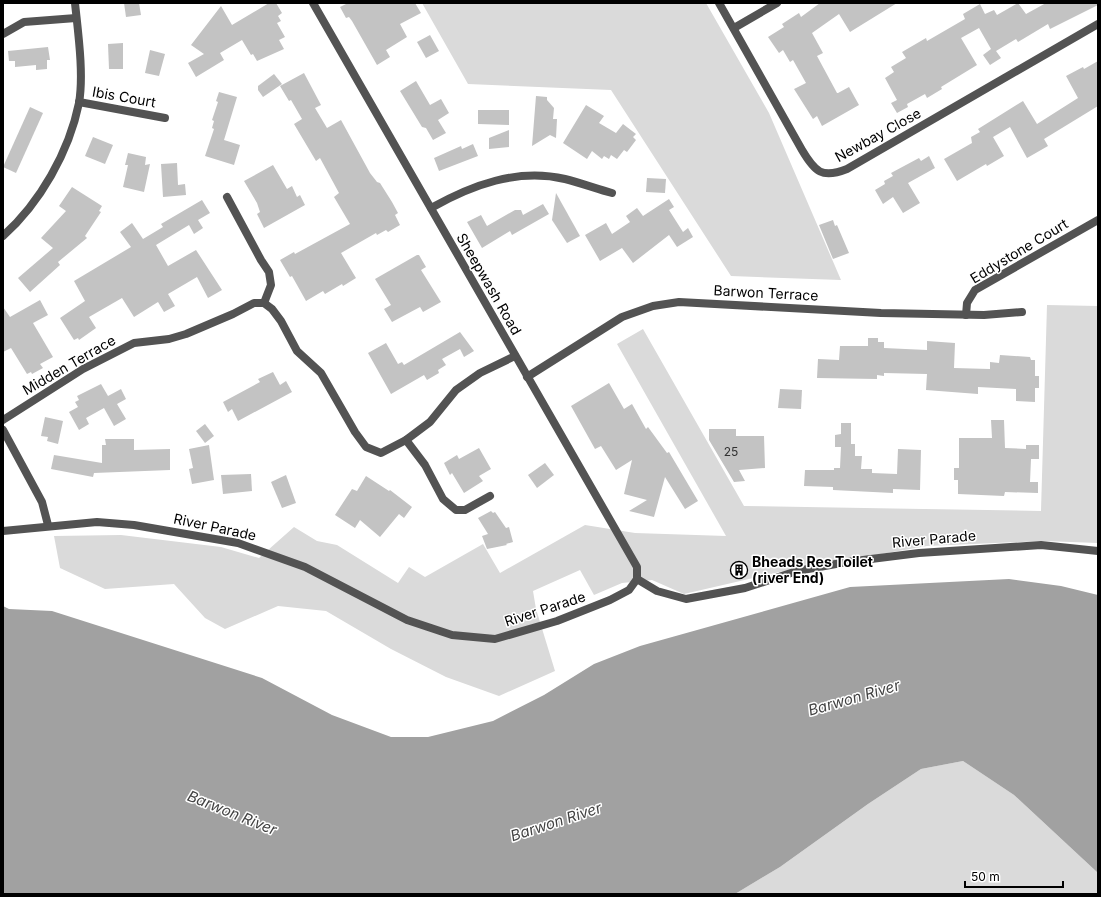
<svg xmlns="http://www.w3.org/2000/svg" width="1101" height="897" viewBox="0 0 1101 897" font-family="Inter,sans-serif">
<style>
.green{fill:#dadada}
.water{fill:#a1a1a1}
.building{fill:#c3c3c3}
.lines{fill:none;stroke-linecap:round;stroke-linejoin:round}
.street{stroke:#535353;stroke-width:8}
.labels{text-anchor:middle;stroke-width:3;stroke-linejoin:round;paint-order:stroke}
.number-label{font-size:12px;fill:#313131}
.street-label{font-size:14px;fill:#000;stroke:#fff}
.poi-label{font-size:14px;font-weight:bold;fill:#000;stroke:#fff;text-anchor:start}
.water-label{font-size:15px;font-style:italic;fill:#424242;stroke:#fff}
</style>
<rect width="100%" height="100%" fill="#fff"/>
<g class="green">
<path d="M422,3H706L769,113L841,280L731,276L611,90L468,84Z"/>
<path d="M1047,305L1098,306V543L1043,541L927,546L784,571L684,594L652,580L622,583L594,595L580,570L533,591L536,609L555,671L499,696L446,677L391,649L326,611L278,606L225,629L205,618L174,584L105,589L60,568L54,536L121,535L221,547L259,558L294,527L317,541L337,545L398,583L409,567L425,577L483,544L500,573L585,525L635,533L726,536L617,344L643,329L744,506L1041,511Z"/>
<path d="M963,761L1014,795L1098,873V894H735L780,867L868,804L921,769Z"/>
</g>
<path class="water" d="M1009,579L1061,586L1098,595V873L1014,795L963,761L921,769L868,804L780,867L735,894L3,893V606L9,609L52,611L262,678L332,715L391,737H428L493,721L544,695L594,664L640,646L850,587Z"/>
<g class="building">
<path d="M124,3H139L141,15L126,17Z"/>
<path d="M269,3H276L282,13L278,16L281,21L277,23L285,37L279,40L284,49L257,61L253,54L251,55L242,40L220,53L224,60L196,77L188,63L204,54L191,45L221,6L232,25Z"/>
<path d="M348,3H415L421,13L400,24L407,37L386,50L390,57L377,65L352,21L349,17L346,18L340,7Z"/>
<path d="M820,3H897L850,32L839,14L812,33L823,53L817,56L837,93H838L849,87L859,105L822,126L817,116L813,119L794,89L806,83L793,60L790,62L783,50L779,53L768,37L784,27L782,24L799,13L801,17Z"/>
<path d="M1018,3L1026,14L1046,3H1098V5L1050,29L1048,24L1018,42L1016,39L996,51L1001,58L990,65L983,55L991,49L979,28L961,38L977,65L941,87L942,89L927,98L925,94L907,104L908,107L897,113L891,103L897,100L885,78L894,72L891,67L906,58L902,52L926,38L927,41L965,19L963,14L980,4L985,14L994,10L997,15Z"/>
<path d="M430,35L439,51L426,58L417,42Z"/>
<path d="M123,43V69H109L108,44Z"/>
<path d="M48,47L50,60H47V69L36,70V65L15,67V61H9L8,51Z"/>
<path d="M150,50L165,54L159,76L145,73Z"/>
<path d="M1098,61V106L1044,139L1048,146L1027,158L1010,127L993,137L1004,156L987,166L986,164L957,181L944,159L972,143L971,137L980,132L978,129L1023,101L1037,124L1078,98L1066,76L1083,67L1084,69Z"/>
<path d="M304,73L321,105L315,108L327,128L341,120L370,173L377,182L380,183L392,202L398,213L395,215L400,225L388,232L386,230L377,235L376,233L341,253L356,278L343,286L342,284L325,294L323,291L306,301L292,276L290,277L280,260L294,252L295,254L350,224L334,197L339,193L320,158L316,161L294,124L302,119L291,100L289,101L280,86Z"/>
<path d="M274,74L282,84L263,97L258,90V86Z"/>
<path d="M416,81L430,105L441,99L449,113L438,120L446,133L433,140L426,128L422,127L400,91Z"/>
<path d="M219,92L237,97L224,140L240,145L234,165L205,156L214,129L212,128L214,121L212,120L218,102L216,101Z"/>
<path d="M536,96L547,97V100L554,108L553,119H557L556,138L550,135L532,146Z"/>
<path d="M586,105L604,116L599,123L616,133L623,124L636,134L633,137L636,140L627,152L624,150L617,159L611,155L609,159L604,156L602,159L592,151L587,159L563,143Z"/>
<path d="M30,107L43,113L16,173L3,167Z"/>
<path d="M478,110H509V125L478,124Z"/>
<path d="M509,130V147L489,149V138Z"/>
<path d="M93,137L113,145L105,164L85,156Z"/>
<path d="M473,144L478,156L439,171L434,158L461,146L462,149Z"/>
<path d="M128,153L146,157L145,165L150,164L144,192L123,187L128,165H125Z"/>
<path d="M929,156L935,168L908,183L920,203L903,213L893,197L883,204L875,190L885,184L884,181L893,176L891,173L919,158L921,161Z"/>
<path d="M177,163L178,185L185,184L186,195L163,197L161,164Z"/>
<path d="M273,165L287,189L292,186L297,197L300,195L305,205L264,228L257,214L260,212L257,203L244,181Z"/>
<path d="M647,178L666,179L665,193L646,192Z"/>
<path d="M72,187L102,206L99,211L101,212L85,236L87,238L58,262L60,265L30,292L18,278L53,248L41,238L66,211L59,206Z"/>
<path d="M556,193L580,236L567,243L552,220Z"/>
<path d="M669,199L674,207L669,210L683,232L688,228L693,237L677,247L669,235L633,263L622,248L600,261L585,235L606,223L612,234L630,222L626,216L637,208L643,216Z"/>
<path d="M202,200L210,213L198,220L203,228L194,234L189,225L156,245L168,266L196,250L222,290L208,298L197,277L168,294L175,306L164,312L158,302L134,317L122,298L89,317L96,328L79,340L78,338L74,340L60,318L85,301L74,281L131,247L120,232L132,223L143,239L163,227L161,224Z"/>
<path d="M543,204L549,214L512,235L510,231L482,248L467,222L481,215L487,226L515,210H521L523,215Z"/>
<path d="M833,220L835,226L837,225L849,253L833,259L819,225Z"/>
<path d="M417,255H419L426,267L421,270L441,302L423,312L420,307L392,322L384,309L391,305L375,279Z"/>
<path d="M40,300L48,315L33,323L53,357L40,364L43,368L32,374L31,372L27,374L11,348L3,352V307L10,317Z"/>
<path d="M460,332L474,351L464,357L460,349L442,359L446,365L438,370L439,373L427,380L424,375L391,394L368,353L386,343L398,364L402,362L404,365Z"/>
<path d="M868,338H878V342H884V348L927,350V341L955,343L954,368L990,369V362L999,363L1000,355L1030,357L1031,360H1035V376H1039V388H1035V402L1016,401V389L978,387V394L926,390L927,374L884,373V376L877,375V379L817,378L818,359L839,360L840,346H868Z"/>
<path d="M273,372L280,385L286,381L292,392L238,421L232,409L228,412L223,402L260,382L258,379Z"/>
<path d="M609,383L624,409L632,404L646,429L648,427L667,453L669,452L698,501L685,509L665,477L654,517L629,511L647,500L624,494L632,460L616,470L601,446L595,449L571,406Z"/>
<path d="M101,384L108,396L121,389L126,399L117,404L126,419L114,426L104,408L86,418L89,424L79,430L69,412L78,407L75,402L79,400L77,396Z"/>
<path d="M780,389L802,390L801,409L778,408Z"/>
<path d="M45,417L63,421L58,444L47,441L48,437L41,436Z"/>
<path d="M991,420H1004L1005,448L1026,449V445H1039V459H1031L1030,482H1038V493L1005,492L1004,496L958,494V480H954V468H959V438H992Z"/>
<path d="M841,423H851V444H855V456H862L861,469H872V473L897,474L898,449L921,450L920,490L893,489V493L833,490V487L804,486L805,470H834V468H840L841,447H835V435L841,434Z"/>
<path d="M205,424L214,436L205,443L196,431Z"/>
<path d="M709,429H736V436H764L765,468L739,470L745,481L734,482L709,440Z"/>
<path d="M105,439H134V450L170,449V470L94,473L93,477L51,469L54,455L102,463V445H106Z"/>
<path d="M209,445L214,480L192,484L189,469L193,468L189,449Z"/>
<path d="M479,448L491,469L479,476L483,481L464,493L452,473L450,475L444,463L457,455L459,459Z"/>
<path d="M545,463L554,475L537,488L528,475Z"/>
<path d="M251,474L252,491L223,494L221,475Z"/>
<path d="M286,475L296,503L282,508L271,482Z"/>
<path d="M366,476L389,491L390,490L412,507L404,518L399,514L380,537L360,520L355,528L335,515L352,489L357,491Z"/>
<path d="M491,511L493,513L495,512L506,528L509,527L513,542L506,544L507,545L487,549L482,536L488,534L478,518Z"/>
</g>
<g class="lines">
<g class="street">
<path d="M313,3L637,567V579"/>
<path d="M719,3L802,150C815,172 822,179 847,169L1098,24"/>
<path d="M734,28L777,3"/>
<path d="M3,34L24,22L76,18"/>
<path d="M79,102L165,118"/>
<path d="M227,197L261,260L269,272L271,285L264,303"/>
<path d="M431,208C472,185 517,168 565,179C581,183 597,189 612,193"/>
<path d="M3,236C40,203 69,152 79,103C84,74 78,32 75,3"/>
<path d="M966,315L967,303L975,290L1098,220"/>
<path d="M527,377L622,317L653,306L679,302L881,313L984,315L1022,312"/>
<path d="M3,420L83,369L134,343L169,339L186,334L233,314L254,303H264L272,309L281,321L297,351L321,373L355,432L366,447L381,453L406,440L430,422L456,390L480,373L515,356"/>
<path d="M3,430L42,502L48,525"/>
<path d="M406,440L425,465L443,499L456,510H465L490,496"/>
<path d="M3,531L97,522L134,525L238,543L305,567L407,620L452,635L495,639L557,621L610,600L629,590L637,579"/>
<path d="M637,579L657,591L686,599L745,588L797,571L847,562L919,553L1041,545L1098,551"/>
</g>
</g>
<defs>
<g id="building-ring" transform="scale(0.9)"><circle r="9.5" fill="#fff" stroke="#000" stroke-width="1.5"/><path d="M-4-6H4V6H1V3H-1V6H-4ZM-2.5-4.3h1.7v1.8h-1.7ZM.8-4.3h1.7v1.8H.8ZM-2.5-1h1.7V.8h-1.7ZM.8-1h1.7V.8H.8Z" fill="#000"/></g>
</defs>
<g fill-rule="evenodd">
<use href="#building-ring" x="739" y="570"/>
</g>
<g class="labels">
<g class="number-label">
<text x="731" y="456">25</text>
</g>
<g class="street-label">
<text transform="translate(124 97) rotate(10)" y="5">Ibis Court</text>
<text transform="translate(878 135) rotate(-29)" y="5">Newbay Close</text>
<text transform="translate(1019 251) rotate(-31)" y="5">Eddystone Court</text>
<text transform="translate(489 284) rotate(60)" y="5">Sheepwash Road</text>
<text transform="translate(766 293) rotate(3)" y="5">Barwon Terrace</text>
<text transform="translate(69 365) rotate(-30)" y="5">Midden Terrace</text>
<text transform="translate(215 527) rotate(12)" y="5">River Parade</text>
<text transform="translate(934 539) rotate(-5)" y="5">River Parade</text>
<text transform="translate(545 609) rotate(-18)" y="5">River Parade</text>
</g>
<g class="poi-label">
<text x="752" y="567">Bheads Res Toilet<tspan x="752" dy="16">(river End)</tspan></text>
</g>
<g class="water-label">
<text transform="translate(854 698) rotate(-16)" y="5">Barwon River</text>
<text transform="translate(232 813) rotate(22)" y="5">Barwon River</text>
<text transform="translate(556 822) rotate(-18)" y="5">Barwon River</text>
</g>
</g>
<rect width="1101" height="897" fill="none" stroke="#000000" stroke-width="8"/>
<path d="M965 881v6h98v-6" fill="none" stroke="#000000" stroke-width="2"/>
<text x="971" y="881" font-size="12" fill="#000000" stroke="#ffffff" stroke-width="3" paint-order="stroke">50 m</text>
</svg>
